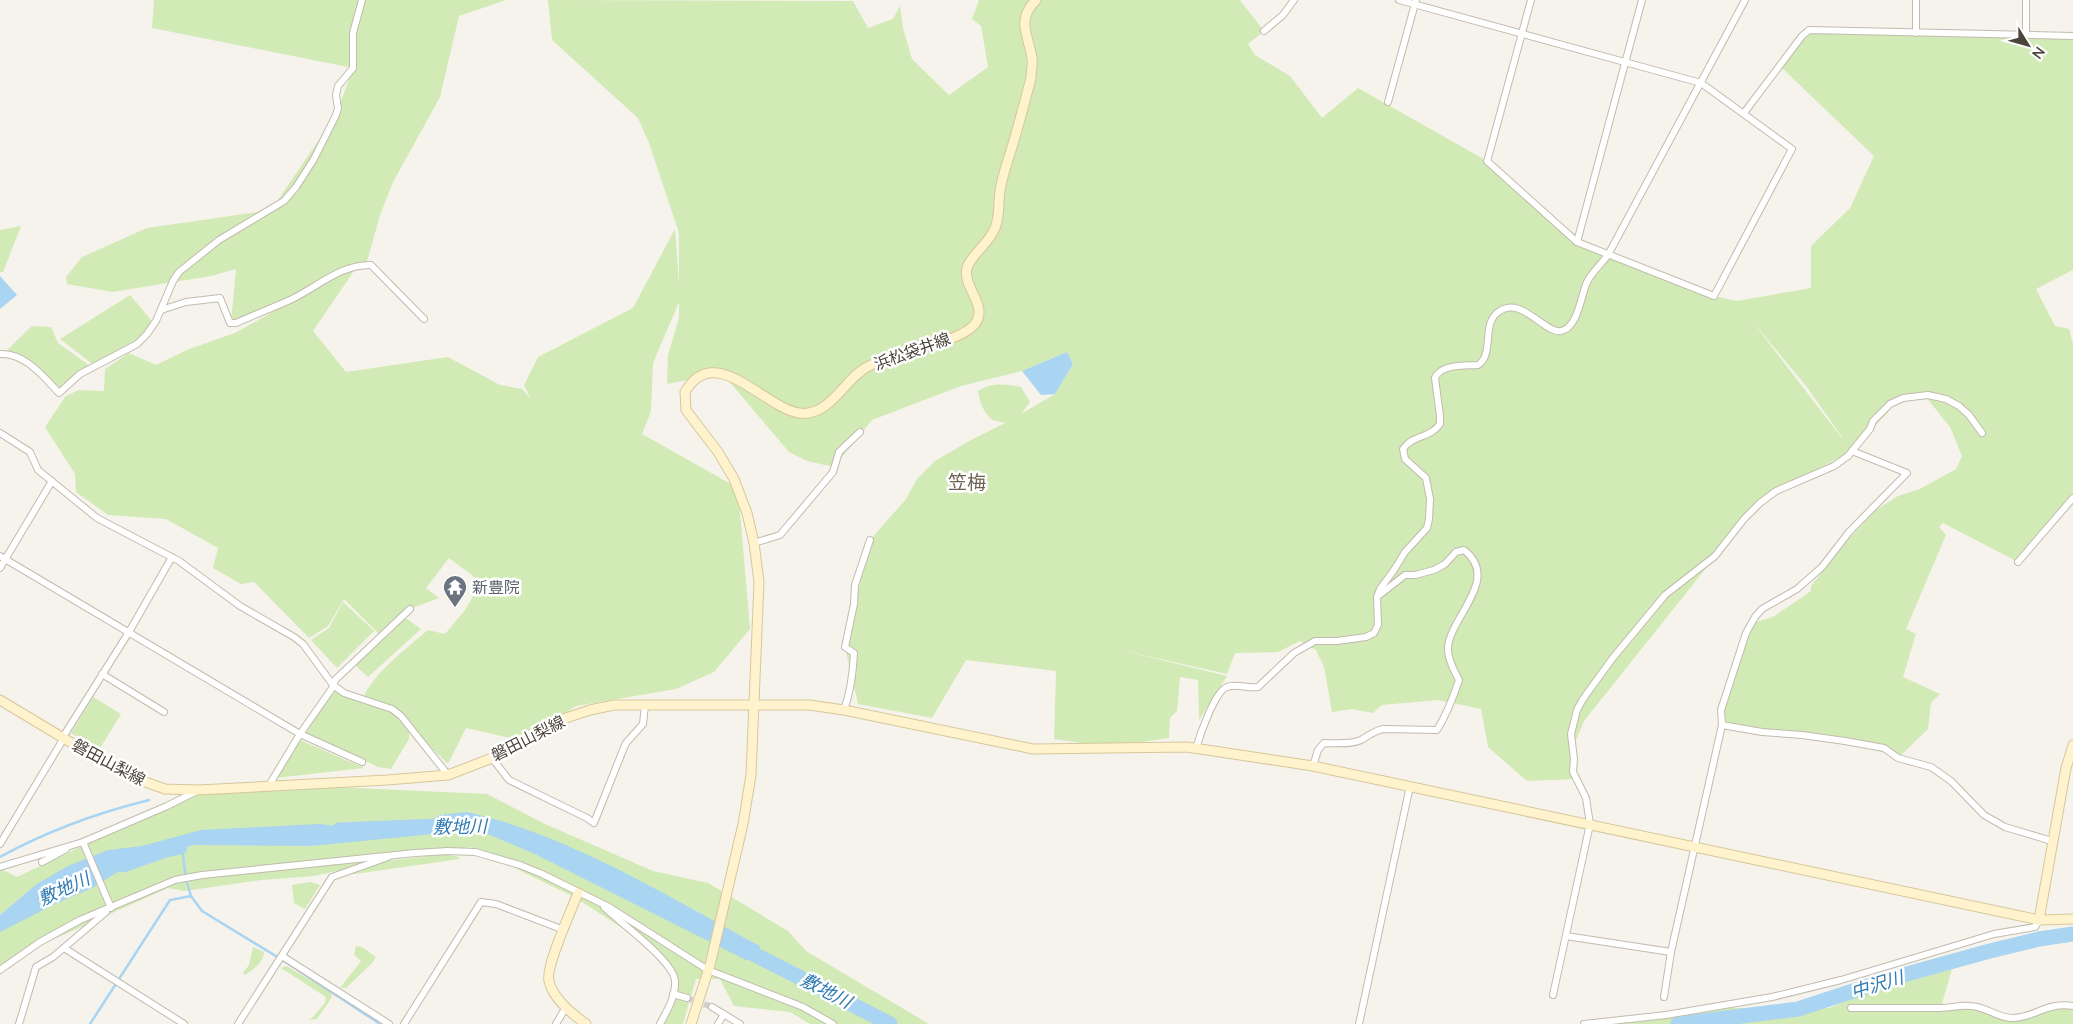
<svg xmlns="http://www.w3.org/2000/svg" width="2073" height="1024" viewBox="0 0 2073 1024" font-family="Lato,'Noto Sans JP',sans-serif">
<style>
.green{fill:#d2eab5;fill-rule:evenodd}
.water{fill:#a9d4f2}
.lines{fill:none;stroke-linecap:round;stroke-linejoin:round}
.stream{stroke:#a9d4f2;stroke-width:2.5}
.river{stroke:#a9d4f2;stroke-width:15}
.street-tunnel{stroke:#d4d0c8;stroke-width:6;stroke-dasharray:6 3;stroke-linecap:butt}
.street-casing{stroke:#c2bbae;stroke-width:8}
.secondary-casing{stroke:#d6c79b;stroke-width:11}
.street{stroke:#fff;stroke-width:6}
.secondary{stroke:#fff3cd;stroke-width:9}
.labels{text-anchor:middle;stroke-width:5;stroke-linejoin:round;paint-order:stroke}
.street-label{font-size:16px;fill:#4b4439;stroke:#fff}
.worship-label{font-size:16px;fill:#5b616d;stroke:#fff;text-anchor:start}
.water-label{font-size:18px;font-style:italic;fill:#2e7ab2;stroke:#fff}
.quarter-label{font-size:19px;fill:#6e6250;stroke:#fff}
</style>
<rect width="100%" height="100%" fill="#f6f3ec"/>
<g class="green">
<path d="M154,0H506L459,16L440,97L393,182L380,215L366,265H358L313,331L346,372L448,357L500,385L522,389L531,399L524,385L538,357L633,308L675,229L679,286V233L649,143L638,118L552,40L548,0L853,1L868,28L893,19L900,6L903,28L912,59L949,95L988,67L981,26L972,19L979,0H1240L1264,31L1248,44L1255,55L1290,76L1322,118L1358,88L1487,161L1533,202L1593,248L1714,296L1737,301L1811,288V246L1850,208L1874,156L1782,68L1809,30L2073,36V270L2036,289L2055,326L2069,329L2073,344V502L2018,562L1943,523L1939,527L1946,535L1906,629L1916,634L1903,677L1940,694L1931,703L1928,729L1898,758L1857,743L1760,728L1722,725L1723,704L1752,623L1773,617L1811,591V586L1845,543L1876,510L1898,496L1920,489L1956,469L1962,456L1950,427L1925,396L1899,400L1852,451L1776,491L1730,538L1584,721L1570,754L1576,779L1527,781L1488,747L1481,709L1438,700L1382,705L1373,713L1352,709L1332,712L1324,667L1316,650L1300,641L1278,652L1235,653L1227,674L1116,649L1227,676L1199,720L1198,680L1180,677L1177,711L1170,718L1169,738L1109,747L1054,739L1056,671L966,660L932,718L858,704L845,647L870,540L906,499L917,479L935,461L971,440L1005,423C1002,422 996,421 993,420C983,414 980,401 978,391C992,382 1005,384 1021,387L1030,402L1021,414L1055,394L1073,364L1067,352L1022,371L961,386L872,420L834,467L807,461L789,452L722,373L667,384L668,355L679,318V302L653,363L651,411L642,434L738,488L750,629L714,672L676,689L576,706L523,741L466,728L448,764L409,726V739L391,769L378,767L306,733L333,687L363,699C371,675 408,647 428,630L445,634L465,610L479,586L473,576L449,558L426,588L439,598L410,609L403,616L421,629L368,677L355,665L381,636L344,599L328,626L309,638L254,582L241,584L213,568L218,548L166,519L108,515L76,492L75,474L45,427L65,397L78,390L104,391L105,369L129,353L156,365L189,349L235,333L341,274L231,323L236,269L211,276L112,292L67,284L66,277L82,257L147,228L271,210L336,115L353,68L152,28ZM1752,321L1807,387L1842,437H1841Z"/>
<path d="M21,226L3,272H0V230Z"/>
<path d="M130,295L151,320L147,334L95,366L60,339Z"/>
<path d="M32,326L51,327L58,343L93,368L57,391L27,359L3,354Z"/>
<path d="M343,602L374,631L337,668L311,640L329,628Z"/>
<path d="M93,697L121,714L99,750L71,733Z"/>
<path d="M300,740L364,768L276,778Z"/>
<path d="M289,785L487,794L545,824L653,871L708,883L788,931L806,951L929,1024H810L790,1012L734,1006L720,979H696L683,1024H662L677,980L642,941L576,898L472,847L369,858L378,862L445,854L459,857L460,859L355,874L346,873L371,863L314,876L261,880L184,891L168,888L12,958L0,967V868L17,877L191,794Z"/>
<path d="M310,882L320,885L305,909L294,903L292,885Z"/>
<path d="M356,946L362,947L376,957L372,963L346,988H340L361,961L354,955Z"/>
<path d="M253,947L264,952C264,962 253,970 245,975L243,973L249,965Z"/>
<path d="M286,966L330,991L332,997L317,1019L310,1020L325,1003L326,997L281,968Z"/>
<path d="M1952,969L1941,1007H1977L2015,1018L2061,1005L2073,1009V1024H1581L1707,1008H1829L1865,993Z"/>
</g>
<g class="water">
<path d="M0,276L17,295L0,309Z"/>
<path d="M1067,352L1073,364L1055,394L1041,395L1022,371Z"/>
<path d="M467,812C570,835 667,896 760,946L757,956L746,960L537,855L467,825L454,832L311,846L195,845L166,850L137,860L92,888L55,904L0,932V915L37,884L68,866L108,850L142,846L201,830L320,824L358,829L420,826L440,815Z"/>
</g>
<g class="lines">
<g class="stream">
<path d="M182,847L186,880L191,896L202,911L284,961L380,1024"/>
<path d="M0,857C47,831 97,813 149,800"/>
<path d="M90,1024L170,900L191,896"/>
</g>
<g class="river">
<path d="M339,830L439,826"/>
<path d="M123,865L166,850L180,847"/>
<path d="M740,947L890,1024"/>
<path d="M1678,1024L1798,1009L1896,977L1986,952L2039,939L2073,934"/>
</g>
<path class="street-tunnel" d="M687,998L712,1007"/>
<g class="street-casing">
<g id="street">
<path d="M1399,0L1701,83L1792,149L1714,296L1577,242L1487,161L1488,158L1531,0"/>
<path d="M1264,31L1283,15L1294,0"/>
<path d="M1916,33V0"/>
<path d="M2026,34V0"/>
<path d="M1388,102L1416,0"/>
<path d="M1744,113L1802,36L1809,30L2073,36"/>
<path d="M1577,242L1642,0"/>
<path d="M161,310L186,302L220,298L230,323H236C254,315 272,308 290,300C316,288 341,264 371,265L424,319"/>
<path d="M0,354C24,352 44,377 59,393L80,374L137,344L147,334L156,321L173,281L179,272L219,240L284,201L296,187L314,159L336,115L338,108L336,95L338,86L353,68V33L362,0"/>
<path d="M0,433L30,452L38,470L97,518L179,561L240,606L294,637L303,644L333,685L344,693L392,709L401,716L448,775"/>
<path d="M754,543L780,535L833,472L839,452L860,432"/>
<path d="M0,556L300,734L362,762"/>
<path d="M2018,562L2073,498"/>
<path d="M0,568L52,481"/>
<path d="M102,674L164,712"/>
<path d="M844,710C851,691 853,673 854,653L845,647L854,604L855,585L870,540"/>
<path d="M1722,725L1762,732L1802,735L1845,741L1884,748L1898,758L1931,767L1951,781L1984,815L2005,827L2052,841"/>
<path d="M63,737L129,632L172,557"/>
<path d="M1196,748C1200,735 1215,691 1227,687C1236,683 1248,689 1258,687L1294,653L1315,641H1337L1366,637L1374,633L1378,625L1377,597L1380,589L1394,570L1405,552L1427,528L1429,519L1430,499L1426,478L1405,459L1403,449C1412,435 1431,438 1440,424V416L1435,378C1441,364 1464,366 1478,365C1494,355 1482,325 1497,313C1520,293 1544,334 1561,331C1578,328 1581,295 1587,282C1592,272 1602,263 1608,255L1745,0"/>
<path d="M492,758L509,780L587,818L594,823L623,750L626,743L643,724L645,705"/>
<path d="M1313,766L1318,750L1324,743C1335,743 1350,745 1361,740C1368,736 1374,731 1383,729L1437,730C1447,714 1453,698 1459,680C1454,671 1447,658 1448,647C1451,616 1501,579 1464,550L1456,552L1445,564L1434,570L1415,575H1405L1378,596"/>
<path d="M268,787L300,734L333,687L335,680L410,609"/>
<path d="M83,842L111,908"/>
<path d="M0,844L64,738"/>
<path d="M42,862L66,849"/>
<path d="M0,867L83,842L167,806L197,791"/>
<path d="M604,907C619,922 674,961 675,981C676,996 667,1011 660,1024"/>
<path d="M1566,936L1671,952"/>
<path d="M64,948L184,1024"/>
<path d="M282,956L389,1024"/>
<path d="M0,970L40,942L80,920L175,880L202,875L415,853L448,851L475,852L520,865L542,874L609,907L708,970L803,1007L833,1024"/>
<path d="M673,994L687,998"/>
<path d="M1553,995L1590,824L1586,798L1573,772L1574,759L1571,734L1577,710L1583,699L1612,659L1665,595L1715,556L1744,519L1760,503L1776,491L1834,466L1848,456L1870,429L1873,421L1890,404L1903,398L1928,395L1946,399L1959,406L1969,415L1982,433"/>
<path d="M1664,997L1671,952L1722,725L1721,710L1746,633L1755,617L1762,609L1797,589L1822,567L1849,532L1907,473L1852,451"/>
<path d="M712,1007L740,1024"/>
<path d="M1851,1008C1881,1008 1910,1008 1940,1008C1950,1008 1960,1005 1970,1006C1986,1006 1998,1019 2014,1018C2036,1017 2046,1002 2073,1006"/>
<path d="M19,1024L36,967L53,957L106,912"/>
<path d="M238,1024L332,877L388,857"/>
<path d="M404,1024L481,902L496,904L564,930"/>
<path d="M556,1024L566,1007"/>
<path d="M718,1024L724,1014"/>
<path d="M1359,1024L1410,786"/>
<path d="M1584,1024L1666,1015L1772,997L1841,980L1994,934L2035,927L2039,920"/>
</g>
</g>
<g class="secondary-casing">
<g id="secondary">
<path d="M0,700L105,763L134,778L165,789L198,790L387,780L448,775L492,758L566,718L590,710L614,705H809L844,710L1033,749L1187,747L1313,766L2039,920L2073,919"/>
<path d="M578,893C572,909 545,967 549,981C553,999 572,1014 586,1024"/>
<path d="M2039,920L2066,768L2073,745"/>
<path d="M691,1024L710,965L743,824L751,775L759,582L754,543L747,513L734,479L718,452L686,410L685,392C715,341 763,407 799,413C830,418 845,377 869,366C892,354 960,342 974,325C990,306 962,288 967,268C972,253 989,244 995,228C1000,217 998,203 1000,191C1002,176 1008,161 1012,147C1019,124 1025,101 1031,78C1031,72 1033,64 1032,58C1028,34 1016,20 1036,0"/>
</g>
</g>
<use href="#street" class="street"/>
<use href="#secondary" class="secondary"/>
</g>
<defs>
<g id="temple-pin" transform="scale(1.25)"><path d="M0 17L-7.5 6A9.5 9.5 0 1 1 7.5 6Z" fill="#6b7280" stroke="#fff"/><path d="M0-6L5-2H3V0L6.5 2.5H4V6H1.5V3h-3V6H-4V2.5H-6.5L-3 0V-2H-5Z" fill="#fff"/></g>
</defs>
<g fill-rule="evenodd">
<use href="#temple-pin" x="455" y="587"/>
</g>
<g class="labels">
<g class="street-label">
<text transform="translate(912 351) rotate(-20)" y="6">浜松袋井線</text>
<text transform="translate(528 738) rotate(-27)" y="6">磐田山梨線</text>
<text transform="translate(109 762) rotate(28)" y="6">磐田山梨線</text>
</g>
<g class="worship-label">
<text x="472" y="593">新豊院</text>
</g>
<g class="water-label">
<text transform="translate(460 827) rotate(-1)" y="6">敷地川</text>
<text transform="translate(64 889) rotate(-25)" y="6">敷地川</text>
<text transform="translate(1877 985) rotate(-17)" y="6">中沢川</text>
<text transform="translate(826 991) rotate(27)" y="6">敷地川</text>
</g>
<g class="quarter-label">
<text x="967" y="489">笠梅</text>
</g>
</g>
<g transform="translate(2028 45) rotate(127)" stroke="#ffffff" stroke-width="4" paint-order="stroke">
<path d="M0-4L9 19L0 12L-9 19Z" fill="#4b4439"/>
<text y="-8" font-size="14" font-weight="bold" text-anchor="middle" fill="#4b4439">N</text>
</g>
</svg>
